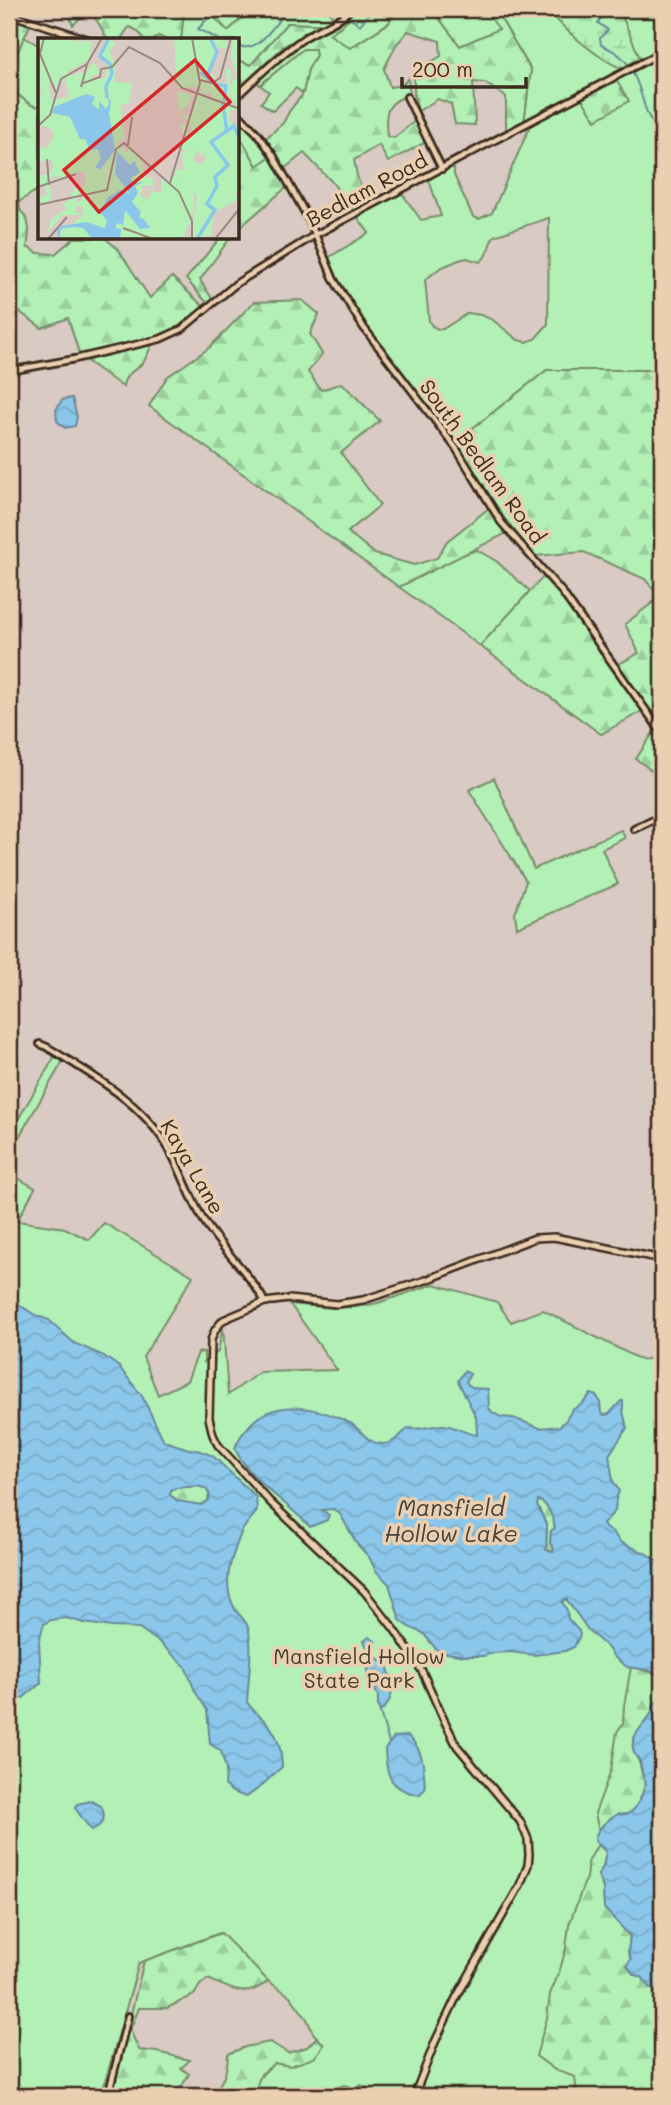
<svg xmlns="http://www.w3.org/2000/svg" width="671" height="2105" viewBox="0 0 671 2105" font-family="Mali,sans-serif">
<style>
.green{fill:#b2f0b6;stroke:#768d6a;stroke-width:2;fill-rule:evenodd}
.forest{fill:url(#forest-firs);stroke:#768d6a;stroke-width:2}
.wetland{fill:url(#wetland-marsh);stroke:#768d6a;stroke-width:2}
.cemetery{fill:url(#cemetery-stones);stroke:#768d6a;stroke-width:2}
.water{fill:url(#water-waves);stroke:#6a8898;stroke-width:2;fill-rule:evenodd}
.lines{fill:none;stroke-linecap:round;stroke-linejoin:round}
.stream{stroke:#6a8898;stroke-width:2}
.minor-casing{stroke:#3b2a1e;stroke-width:10}
.tertiary-casing{stroke:#3b2a1e;stroke-width:10}
.minor{stroke:#eacfb1;stroke-width:4.5}
.tertiary{stroke:#eacfb1;stroke-width:5}
.labels{text-anchor:middle;stroke-width:7;stroke-linejoin:round;paint-order:stroke}
.street-label{font-size:21px;fill:#3b2a1e;stroke:#eacfb1}
.park-label{font-size:21px;fill:#473e2d;stroke:#eacfb1}
.water-label{font-size:23px;font-style:italic;fill:#47423d;stroke:#eacfb1}
.inset-river{fill:none;stroke:#8ac7ea;stroke-width:3.5}
.inset-road{fill:none;stroke:#9a8a81;stroke-width:2}
.view{fill:#d62828;fill-opacity:0.15;stroke:#d62828;stroke-width:3.5}
.inset-edge{fill:none;stroke:#3b2a1e;stroke-width:3.5}
</style>
<defs>
<pattern id="forest-firs" width="22" height="20" patternUnits="userSpaceOnUse" patternTransform="scale(1.75)"><rect width="22" height="20" fill="#b2f0b6"/><path d="M5 1l3.5 6h-7zM16 11l3.5 6h-7z" fill="#9ace9c"/></pattern>
<pattern id="wetland-marsh" width="20" height="14" patternUnits="userSpaceOnUse" patternTransform="scale(1.75)"><rect width="20" height="14" fill="#b2f0b6"/><path d="M1 5h8M5 5V1M11 12h8M15 12V8" fill="none" stroke="#9ace9c"/></pattern>
<pattern id="cemetery-stones" width="16" height="16" patternUnits="userSpaceOnUse" patternTransform="scale(1.75)"><rect width="16" height="16" fill="#b2f0b6"/><path d="M2 7V4a2 2 0 0 1 4 0v3zM10 15v-3a2 2 0 0 1 4 0v3z" fill="#9ace9c"/></pattern>
<pattern id="water-waves" width="16" height="10" patternUnits="userSpaceOnUse" patternTransform="scale(1.75)"><rect width="16" height="10" fill="#8ac7ea"/><path d="M0 5q4-4 8 0t8 0" fill="none" stroke="#78abc8"/></pattern>
</defs>
<rect width="100%" height="100%" fill="#d9cac3"/>
<filter id="ink" filterUnits="userSpaceOnUse"><feTurbulence type="fractalNoise" baseFrequency=".0143" numOctaves="2"/><feDisplacementMap in="SourceGraphic" scale="14" xChannelSelector="R" yChannelSelector="G"/><feConvolveMatrix kernelMatrix="1 2 1 2 8 2 1 2 1" color-interpolation-filters="sRGB"/></filter>
<g filter="url(#ink)">
<g class="green">
<path d="M184,9H213L210,13L228,31L251,9H327L336,22L331,25L287,23L251,65L238,60V40H181Z"/>
<path d="M355,9H394L390,22L350,48L328,34L340,27Z"/>
<path d="M432,9H484L500,29L460,46Z"/>
<path d="M495,9H662V370H547L455,442C410,384 357,326 328,258L369,233L356,215L401,192L421,220L441,216L429,180L451,166L454,169V175L473,217L479,219L492,213L534,117L524,122L531,70ZM549,218L548,324L535,339L527,342L518,340L493,320L481,315L468,313L443,329H438L432,326L429,321L425,280L440,268L459,260L467,258L480,262C489,256 488,245 494,236Z"/>
<path d="M24,37L40,46V107L31,105L9,88V70Z"/>
<path d="M315,48L316,55L308,70L303,94L296,88L273,111L261,103L269,92L260,85L303,49Z"/>
<path d="M238,117L253,131L271,156L257,166L238,133Z"/>
<path d="M477,550L496,561L530,591L480,646L399,587L461,555Z"/>
<path d="M494,778L534,869L621,830L625,838L602,849L618,884L517,928L515,914L526,881L469,790Z"/>
<path d="M55,1056L63,1061L9,1154V1135Z"/>
<path d="M9,1173L35,1188L17,1221L65,1228L89,1240L104,1223L193,1276L143,1357L158,1395L187,1381L198,1353L204,1352V1362L218,1352L223,1327L228,1395L260,1372L337,1370L290,1304L332,1308L357,1307L378,1303L434,1284L497,1302L511,1322L543,1310L641,1360L662,1356V2096H381L361,2085L355,2090C344,2081 337,2086 331,2096H253C257,2079 261,2074 275,2063L283,2065L324,2045L313,2033L307,2019L290,1996L268,1981L220,1933L139,1963L101,2096H9Z"/>
</g>
<g class="forest">
<path d="M72,9H184L181,40H167L158,36L153,40H144C142,34 135,28 129,27L120,40H108C100,29 99,16 85,13L73,25L71,20Z"/>
<path d="M213,9H251L228,31L210,13Z"/>
<path d="M353,9C352,18 339,28 329,34L350,48L389,23L394,9H432L460,46L499,29L484,9H495L531,70L524,122L506,132V97L485,83L473,82L475,125L455,124L451,104L438,99L418,111L414,94V72L441,56L440,41L408,31L396,45L384,69L390,87L402,85L408,79L410,95C386,101 384,113 387,136L394,138L416,120L426,142L388,162L379,145L354,160L357,176L367,203L353,211L332,182L304,153L284,169L265,139L283,123L290,110L303,94L308,70L316,55L315,49H303L260,85L256,81L288,51L340,21Z"/>
<path d="M9,16L31,23L9,70Z"/>
<path d="M287,23L330,25L300,37L284,46L238,89V60L251,65Z"/>
<path d="M9,88L31,105L40,107V188L19,202L20,210C31,221 30,233 27,247L38,253L55,254L74,238H105L118,249L150,298L172,277L204,307C194,315 184,325 172,331C151,343 105,350 80,356L68,318L42,328L9,304Z"/>
<path d="M238,133L257,166L271,156L288,186L238,229Z"/>
<path d="M220,238H230L200,280L213,300L208,304L186,279Z"/>
<path d="M302,300L319,314L310,334L322,354L308,372L321,390L342,383L380,421L341,453L380,505L348,532L375,554L414,565L437,558L447,541L488,509L507,533L399,587L149,406L167,377L209,348L254,302Z"/>
<path d="M152,345C149,350 147,356 144,361C137,371 124,372 123,387L84,359Z"/>
<path d="M547,370H662V728L617,665L639,653L625,624L660,597L645,579L584,552L535,556L505,519L455,442Z"/>
<path d="M543,577L562,597L644,710L601,734L480,646Z"/>
<path d="M657,727L662,736V778L636,759Z"/>
<path d="M197,1486L206,1488L209,1494L208,1501C197,1509 180,1504 170,1495V1492L176,1488Z"/>
<path d="M537,1501L543,1502L552,1514L555,1528L551,1531L550,1543L554,1549L553,1552L546,1550L547,1526L537,1505Z"/>
<path d="M631,1667C642,1668 651,1674 662,1674V1700L654,1703C655,1721 626,1732 634,1752C635,1756 638,1758 639,1762C642,1770 641,1776 646,1783C643,1792 639,1807 631,1813C626,1817 625,1815 620,1815C612,1816 602,1824 599,1832L595,1813L611,1770L617,1732L623,1723L624,1706Z"/>
<path d="M598,1844L606,1852L603,1867L598,1875L603,1888L604,1907L630,1936L628,1952L631,1959L627,1965L633,1974L642,1977L662,1998V2096H574L576,2086L575,2077L555,2070L536,2056L547,2018L550,1994L559,1973L566,1948L569,1925L586,1878L588,1862Z"/>
<path d="M221,1933L268,1981C246,2000 231,1989 208,1979L200,1985L194,1995L167,2008H139L130,2030L139,2050L157,2052L190,2060L181,2068L189,2074L176,2096H166L160,2093C150,2099 140,2096 129,2093L126,2096H111L144,1961Z"/>
<path d="M317,2037L324,2045L314,2058L290,2066L275,2063L261,2074L253,2096H211C224,2080 227,2074 228,2054L245,2047L270,2042L288,2053L307,2047Z"/>
</g>
<path class="wetland" d="M550,9H619L640,58L622,68C603,62 558,27 550,9Z"/>
<path class="cemetery" d="M616,80L629,101L596,120L582,99Z"/>
<g class="water">
<path d="M72,398L77,417L75,426L65,428L57,421L56,410L62,400Z"/>
<path d="M9,1298L35,1315L49,1320L74,1343L104,1356L119,1367L142,1396L164,1441L189,1449L201,1451L213,1456L256,1497L257,1511C252,1518 244,1526 241,1533C232,1556 221,1582 234,1607C237,1614 244,1618 247,1625C254,1640 248,1684 247,1702C253,1711 260,1716 267,1723C279,1736 281,1750 282,1767C270,1777 260,1789 246,1797L232,1792L225,1785L226,1770L221,1751L210,1744L207,1710L195,1691L185,1666L159,1642L139,1628L112,1627L84,1623L66,1618L51,1620L44,1624L39,1641L41,1683L23,1698L9,1697ZM197,1486C206,1488 211,1491 209,1500L201,1505L178,1501L170,1495L171,1490L176,1488Z"/>
<path d="M464,1371L470,1374L466,1382C473,1391 481,1388 488,1389L489,1408L492,1412L501,1417L513,1418L540,1428L560,1426L566,1420L572,1410L582,1404L591,1394L597,1396L600,1403L601,1412L604,1415L609,1414L621,1401H623V1411L627,1428L609,1455L613,1481L619,1491L616,1499L615,1511L603,1524L605,1528L613,1532L620,1542L645,1553L662,1564V1674H656L648,1670L627,1667L614,1657L607,1647L589,1631L566,1599L562,1602L567,1610L568,1619L579,1631L580,1635L574,1647L565,1651L534,1655L510,1652L492,1653L484,1656H465L441,1652L436,1649L423,1633L409,1627L400,1620L389,1584L376,1571L369,1557L357,1544L340,1514L333,1509L322,1510L329,1515L327,1520L310,1527C285,1500 252,1483 235,1449C237,1440 243,1433 249,1426C275,1396 320,1408 350,1423C361,1429 367,1443 381,1444C394,1445 400,1434 409,1428C421,1431 431,1425 443,1425C454,1425 465,1434 477,1435L476,1417L458,1381ZM538,1500C549,1504 553,1517 555,1528L551,1531L550,1543L554,1549L553,1552L546,1550L547,1526L537,1505Z"/>
<path d="M369,1637L375,1641V1657L387,1664C392,1682 397,1699 380,1712L378,1707V1696L367,1674L371,1656L364,1641Z"/>
<path d="M662,1700V1998L651,1988L642,1977L633,1974L627,1965L631,1959L628,1952L630,1936L604,1908L603,1888L598,1875L603,1867L606,1852C604,1848 595,1844 595,1840C595,1829 609,1819 618,1814C636,1818 641,1797 646,1783C642,1776 642,1770 640,1762C639,1758 635,1756 634,1752C627,1732 655,1719 654,1704Z"/>
<path d="M408,1736C424,1750 424,1768 425,1789L419,1795C390,1789 386,1776 385,1749L394,1737Z"/>
<path d="M91,1801L101,1806C107,1817 103,1826 91,1830L75,1808L77,1804Z"/>
</g>
<g class="lines">
<g class="stream">
<path d="M216,9L198,29L220,40"/>
<path d="M604,9L605,11L598,23L608,30L600,38L601,45C613,50 622,55 629,66"/>
<path d="M348,16L360,25L372,9"/>
<path d="M238,46C261,54 274,22 289,9"/>
<path d="M632,72C645,92 641,118 662,132"/>
<path d="M380,1712L389,1743"/>
</g>
<g class="minor-casing">
<g id="minor">
<path d="M9,14L90,40"/>
<path d="M238,95C259,75 280,55 304,38C319,28 338,23 350,9"/>
<path d="M407,97L442,169"/>
<path d="M238,114L257,133L273,155L310,222L334,280L364,328L456,448L501,522L562,592L662,733"/>
<path d="M9,371L75,359L160,339L182,329L237,283L315,235L662,52"/>
<path d="M634,829L662,816"/>
<path d="M40,1044L47,1047C92,1075 142,1102 169,1149C182,1172 190,1198 204,1221C222,1250 249,1272 265,1302"/>
<path d="M108,2096L128,2016"/>
</g>
</g>
<g class="tertiary-casing">
<path id="tertiary" d="M414,2096L435,2042L456,1998L520,1885L528,1865L529,1855L528,1839L520,1821L457,1746L443,1718L422,1671L395,1630L364,1591L270,1502L218,1445L213,1435L209,1418L211,1340L215,1330L223,1320L265,1302L289,1299L337,1304L363,1300L426,1280L535,1238L554,1237L662,1259"/>
</g>
<use href="#minor" class="minor"/>
<use href="#tertiary" class="tertiary"/>
</g>
</g>
<g class="labels">
<g class="street-label">
<text transform="translate(367 190) rotate(-28)" y="7">Bedlam Road</text>
<text transform="translate(482 462) rotate(54)" y="7">South Bedlam Road</text>
<text transform="translate(192 1167) rotate(60)" y="7">Kaya Lane</text>
</g>
<g class="park-label">
<text x="359" y="1664">Mansfield Hollow<tspan x="359" dy="24">State Park</tspan></text>
</g>
<g class="water-label">
<text x="451" y="1516">Mansfield<tspan x="451" dy="26">Hollow Lake</tspan></text>
</g>
</g>
<g transform="translate(38 38)">
<rect width="201" height="201" fill="#d9cac3"/>
<path d="M68,0L78,5L72,13L78,31L76,44L94,45L91,66L83,67L84,82H94L84,83L87,101L78,105L89,114L91,108L104,124L107,138L116,143L114,148L105,147L102,158L111,161L115,150L134,201H22L23,188H36L37,182L48,177L44,176L45,169L37,168L47,158L44,152L39,159L35,150L46,149L48,137L42,133L23,142L19,137L11,142L8,138L14,157L11,165L0,164V159L9,157L7,148L0,149V138L11,136L15,129L13,122L0,124V110L10,109L16,97L12,89L0,88V60L2,64L31,59L27,39L48,33L56,24L62,36L54,37L53,42L67,40L69,28L61,16ZM166,30L174,41L189,47L188,31H193L191,67L201,72H192L191,83L201,89V149L197,157L201,161L176,175L173,197L153,201L159,159L145,134L134,133L151,130L153,122L163,126L160,130L168,121L165,115L170,114L153,74L158,56L170,59L169,64L181,55L166,41Z" fill="#b2f0b6"/>
<path d="M0,0L54,4L51,22L31,33L17,54V46L11,44L14,68L0,73V60L4,62L1,56L6,57L0,51ZM136,0H182L191,5L188,11L180,9L172,34L176,39L181,33L172,47H179L181,55L184,49L180,59L175,61L171,52L170,56L162,55L163,49L139,50ZM195,0H201V69L197,67L198,58L194,67L192,48L199,38L193,18ZM139,53L154,57L150,68L142,72L143,78L162,76L171,86L165,97L170,114L160,119L163,114L160,112L151,130H145L144,115L150,114L143,111L146,100L142,86H149L148,95L154,93L150,82L141,78ZM134,133L168,134L165,147L156,153V175L151,177L153,187H149L148,196L141,201H126L125,197L123,201H105L103,195L97,198L84,191L83,199L94,201L80,200L83,191H77L79,185L85,187L87,172L102,191L112,188L100,180L103,174L94,164L103,144H95L113,139L114,148L105,146L102,158L111,161L113,151L112,160L115,154L123,155V141L132,145L133,136L143,141ZM39,153L38,174L46,177H24L10,194L12,182L28,171L32,175L25,166L36,160L31,155Z" fill="#b2f0b6"/>
<path d="M48,56L57,59L54,66L61,72V63L68,71L71,66L69,57L73,65L71,75L77,112L62,132L57,129L63,121L60,111L52,112L47,101H42L32,79L14,75L16,69ZM79,113L92,127L96,123L102,134L93,140L94,146L108,143L97,148L100,155L94,164L103,174L101,180L106,181L112,190L102,191L87,172L85,187L79,185L77,190L83,191L82,201H55L45,190L35,189L23,191L21,201L19,193L23,188L48,184L67,190L69,183L62,174L70,159L83,152L92,156L77,136Z" fill="#8ac7ea"/>
<path class="inset-river" d="M172,0L179,14L170,36H165L174,43M176,46L188,48L186,63M69,60L68,48L74,36L72,26L62,18L71,0M185,66L189,95M159,201L177,172L169,166L179,148L177,139L190,127L173,104L196,88L202,101"/>
<path class="inset-road" d="M6,0L2,16L18,55M63,31L74,29L91,9L122,25L144,50L202,71M162,42L174,45L182,40L193,0M43,46L62,39L63,31M43,49L49,27M0,88L12,77L23,41L49,26L64,0M90,107L94,79M9,121L11,147M132,145L162,45L154,0M0,149L38,136M0,167L69,152L78,111L86,105L141,154L154,183V201M85,190L115,201M10,201L29,179M177,201L202,170"/>
<path class="view" d="M157,22L192,64L61,174L26,132Z"/>
<rect width="201" height="201" class="inset-edge"/>
</g>
<rect width="671" height="2105" fill="none" stroke="#eacfb1" stroke-width="35"/>
<rect x="18" y="18" width="636" height="2070" fill="none" stroke="#3b2a1e" stroke-width="2.5" filter="url(#ink)"/>
<path d="M402 77v10h124v-10" fill="none" stroke="#3b2a1e" stroke-width="3.5"/>
<text x="412" y="77" font-size="21" fill="#3b2a1e" stroke="#eacfb1" stroke-width="5" paint-order="stroke">200 m</text>
</svg>
